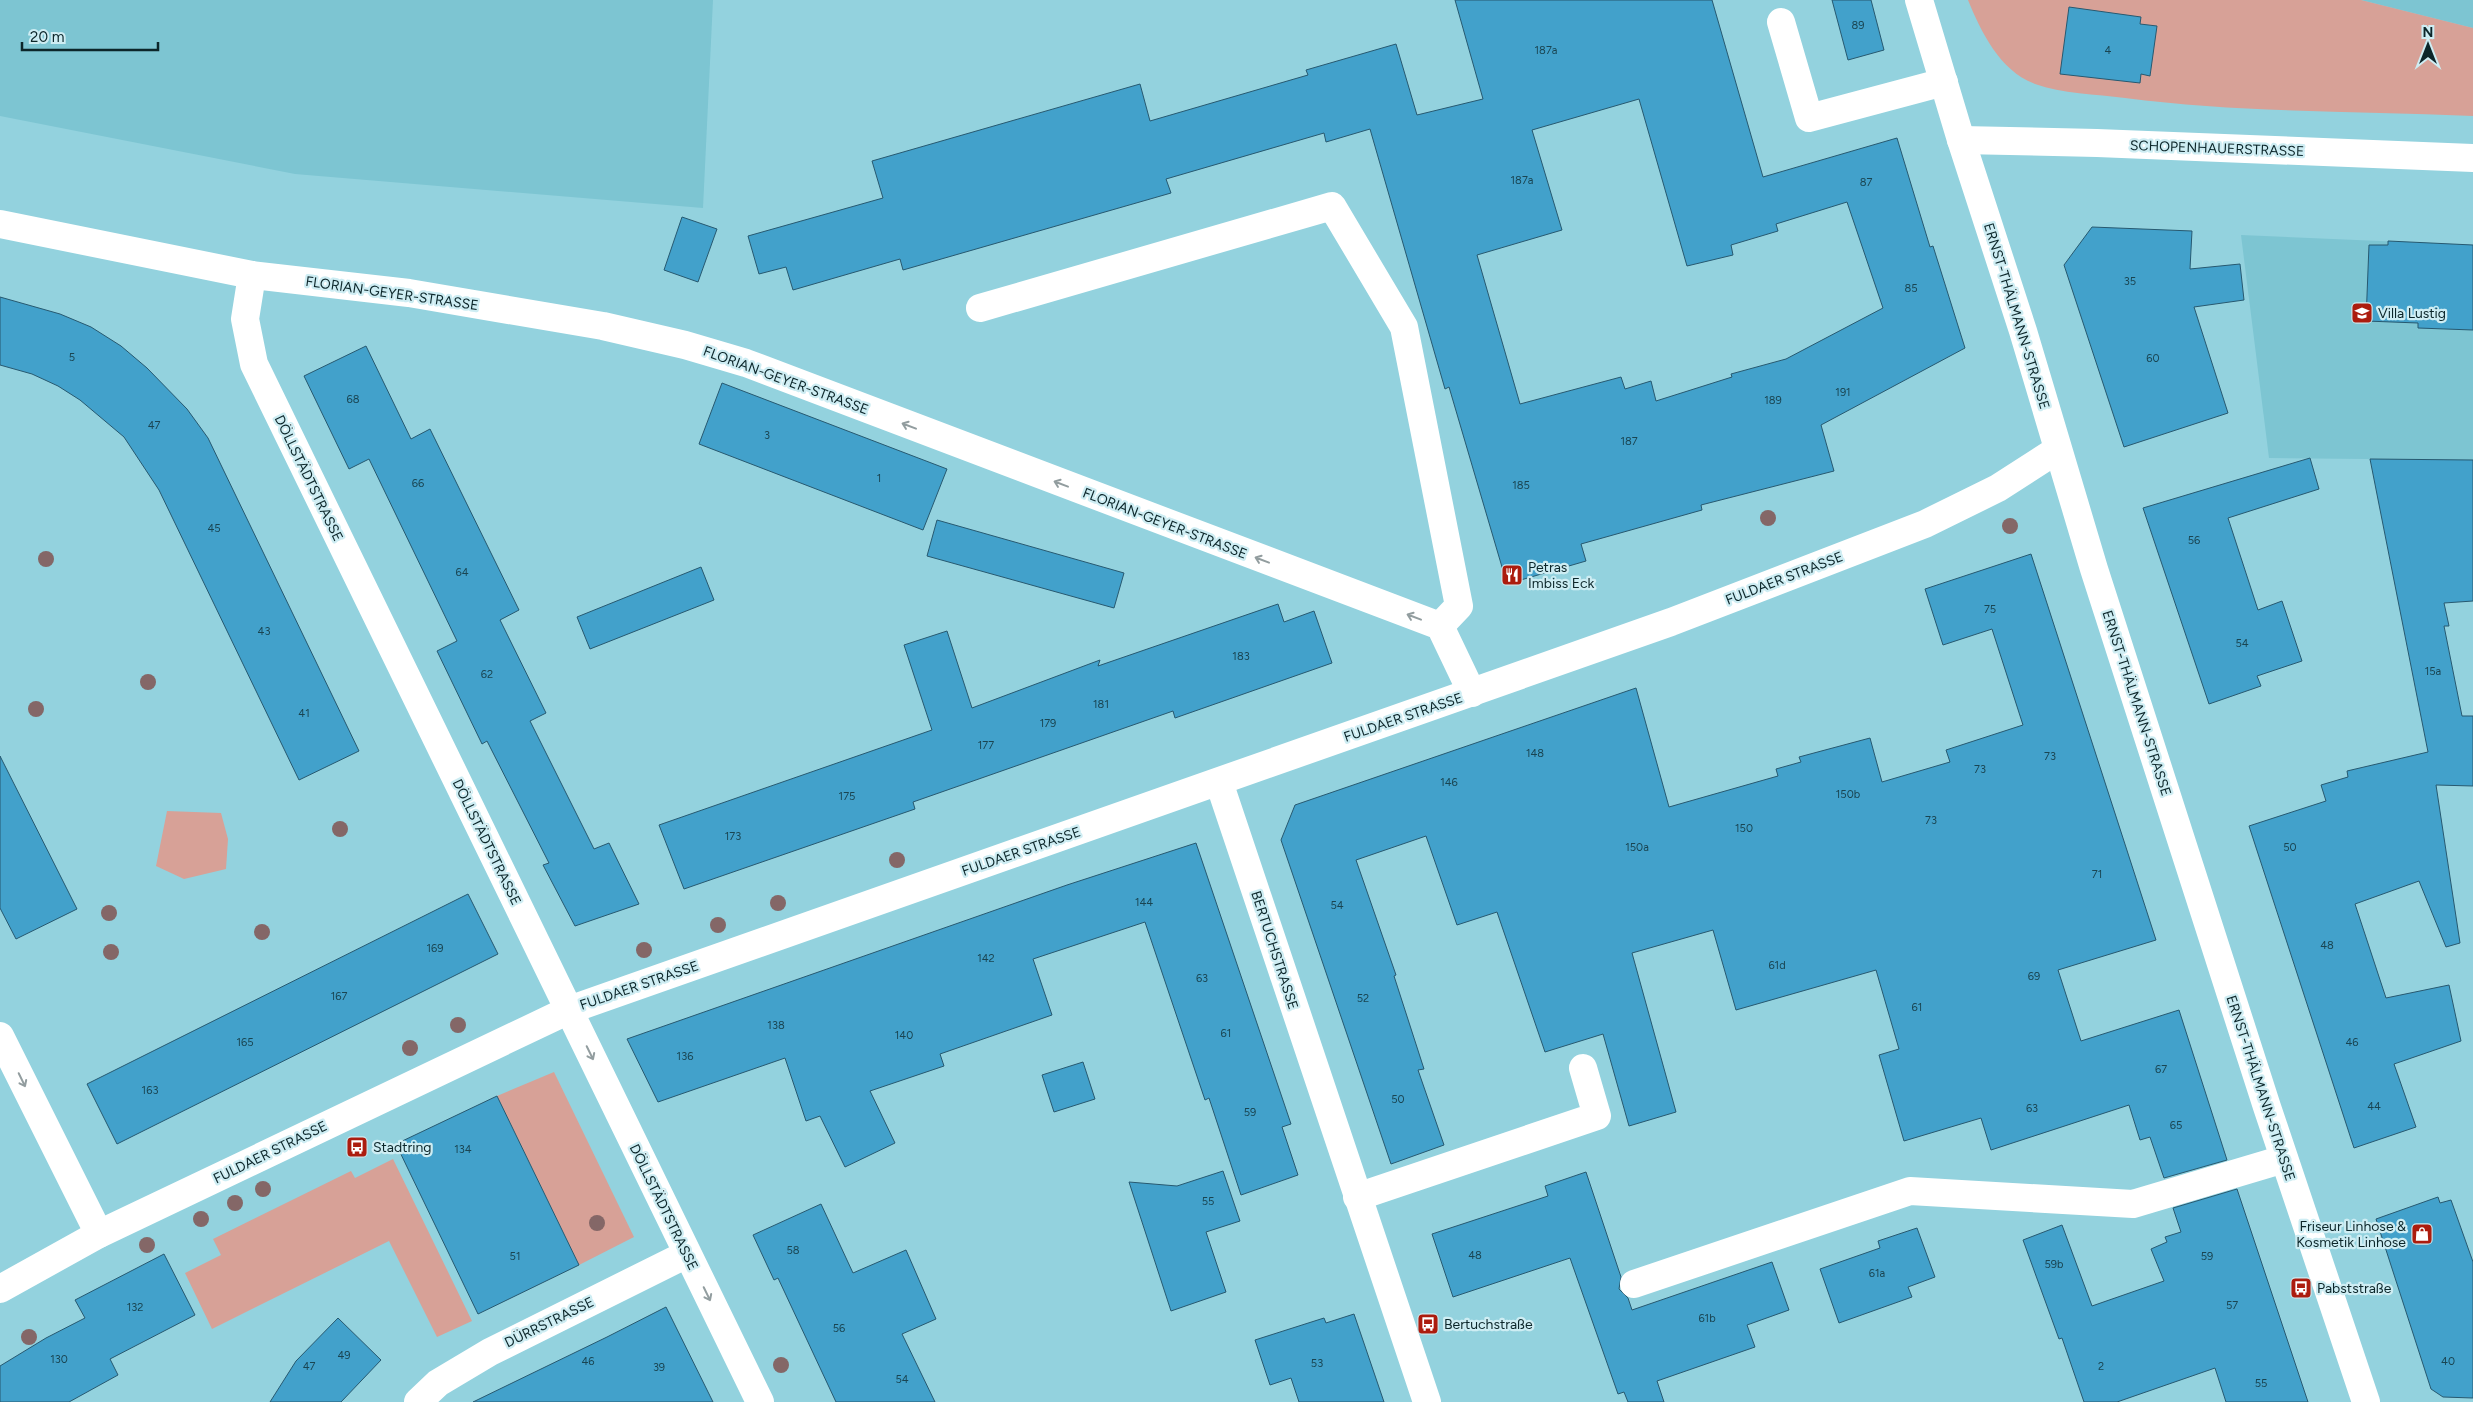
<svg xmlns="http://www.w3.org/2000/svg" width="2473" height="1402" viewBox="0 0 2473 1402" font-family="Figtree,sans-serif">
<style>
.built{fill:#7dc5d2}
.green{fill:#d7a197}
.building{fill:#42a1cb;stroke:#275970;fill-rule:evenodd}
.lines{fill:none;stroke-linecap:round;stroke-linejoin:round}
.minor{stroke:#fff;stroke-width:28}
.tree{fill:#846767}
.oneway{stroke:#929d9f}
.labels{text-anchor:middle;stroke-width:4.5;stroke-linejoin:round;paint-order:stroke}
.number-label{font-size:11px;fill:#1a4552}
.street-label{font-size:14px;fill:#0c262a;stroke:#ceedf3}
.poi-label{font-size:14px;fill:#0c262a;stroke:#ceedf3;text-anchor:start}
</style>
<rect width="100%" height="100%" fill="#93d2de"/>
<g class="built">
<path d="M0,0H713L703,208L295,174L0,116Z"/>
<path d="M2361,0H2473V28Z"/>
<path d="M2241,235L2473,245V460L2269,458Z"/>
</g>
<g class="green">
<path d="M1968,0H2361L2473,28V116C2357,111 2240,113 2125,98C2096,94 2062,94 2035,84C2000,71 1981,32 1968,0Z"/>
<path d="M167,811L221,813L228,839L226,869L184,879L156,866Z"/>
<path d="M554,1072L634,1237L579,1265L497,1096Z"/>
<path d="M393,1159L472,1321L437,1337L389,1241L212,1329L185,1273L221,1255L213,1239L351,1171L355,1178Z"/>
</g>
<g class="building">
<path d="M1455,0H1712L1763,177L1897,138L1930,247L1933,246L1965,348L1821,425L1834,471L1701,505L1702,510L1581,544L1586,561L1507,584L1449,387L1445,389L1370,129L1326,142L1324,133L1166,179L1171,193L903,270L900,259L793,290L786,267L759,274L748,236L883,198L872,161L1140,84L1150,121L1308,75L1306,70L1396,44L1417,115L1483,99ZM1639,99L1687,266L1733,255L1731,245L1778,231L1776,224L1847,202L1883,308L1786,359L1731,374L1732,377L1656,401L1651,381L1625,389L1621,377L1520,404L1477,255L1562,230L1532,130Z"/>
<path d="M1832,0H1871L1884,50L1848,60Z"/>
<path d="M2069,7L2141,17L2140,24L2157,26L2150,76L2141,74L2140,83L2060,74Z"/>
<path d="M682,217L717,229L698,282L664,270Z"/>
<path d="M2092,227L2192,231L2190,269L2240,264L2244,300L2194,307L2228,413L2124,447L2064,265Z"/>
<path d="M2388,241L2473,245V330L2418,328V323L2366,321L2369,245H2388Z"/>
<path d="M0,297L60,314L91,327L121,346L147,368L187,409L208,438L359,751L299,780L159,490L124,437L80,400L58,386L32,374L0,365Z"/>
<path d="M366,346L411,439L430,429L519,610L500,620L546,713L530,721L594,849L609,843L639,904L575,926L543,865L549,863L487,741L482,744L437,651L457,641L369,459L349,469L304,376Z"/>
<path d="M722,383L947,469L923,530L699,444Z"/>
<path d="M2310,458L2319,489L2228,518L2258,610L2282,601L2302,661L2257,676L2261,686L2209,704L2143,508Z"/>
<path d="M2370,459L2473,460V601L2444,603L2449,626H2444L2462,716H2473V786L2436,785L2460,943L2446,947L2419,881L2355,904L2386,998L2449,985L2461,1041L2394,1064L2416,1127L2354,1148L2249,826L2326,801L2321,785L2348,777L2347,771L2428,752Z"/>
<path d="M937,520L1124,573L1114,608L927,556Z"/>
<path d="M2031,554L2156,940L2058,970L2081,1041L2179,1010L2227,1160L2164,1178L2150,1137L2140,1140L2129,1105L1991,1150L1981,1118L1904,1141L1879,1055L1899,1049L1876,970L1736,1010L1713,930L1632,953L1676,1112L1629,1126L1603,1034L1545,1052L1497,912L1457,925L1426,836L1356,860L1396,975L1394,976L1424,1069L1418,1070L1444,1145L1391,1164L1281,840L1295,805L1636,688L1669,807L1778,776L1776,769L1801,762L1799,757L1870,738L1882,782L1950,762L1946,750L2023,725L1992,629L1943,645L1925,589Z"/>
<path d="M701,567L714,600L590,649L577,617Z"/>
<path d="M1278,604L1284,622L1314,611L1332,663L1175,718L1173,711L913,802L915,809L684,889L659,825L932,730L904,645L947,631L972,708L1100,660L1098,666Z"/>
<path d="M0,756L77,909L16,939L0,908Z"/>
<path d="M1196,843L1291,1124L1282,1127L1298,1175L1241,1195L1209,1098L1205,1100L1145,922L1033,959L1052,1015L940,1054L944,1066L870,1091L895,1143L845,1167L820,1116L806,1121L785,1058L658,1102L627,1039L1067,885Z"/>
<path d="M468,894L498,954L117,1144L87,1084Z"/>
<path d="M1083,1062L1095,1099L1054,1112L1042,1075Z"/>
<path d="M497,1096L579,1265L478,1314L396,1144Z"/>
<path d="M1223,1171L1240,1221L1206,1232L1226,1292L1171,1311L1129,1182L1177,1186Z"/>
<path d="M1586,1172L1621,1277L1619,1289L1628,1298L1632,1310L1772,1262L1789,1310L1747,1325L1755,1347L1657,1381L1664,1402H1628L1624,1392L1618,1394L1570,1258L1453,1297L1432,1234L1548,1196L1545,1186Z"/>
<path d="M2237,1189L2308,1402H2226L2215,1368L2117,1402H2084L2062,1338L2059,1339L2023,1240L2062,1225L2092,1306L2164,1281L2151,1249L2167,1242L2165,1237L2181,1232L2173,1208Z"/>
<path d="M2438,1197L2440,1203L2451,1200L2473,1262V1398L2443,1397L2431,1389L2376,1219Z"/>
<path d="M821,1204L853,1273L906,1250L936,1319L902,1334L935,1402H836L778,1278L774,1280L753,1235Z"/>
<path d="M1917,1228L1935,1277L1908,1287L1912,1297L1839,1323L1820,1269L1880,1248L1878,1241Z"/>
<path d="M164,1254L195,1315L110,1359L118,1375L69,1402H0V1366L46,1338L85,1318L75,1300Z"/>
<path d="M666,1307L713,1402H473L607,1337Z"/>
<path d="M1354,1314L1384,1402H1299L1291,1378L1270,1385L1255,1340L1324,1318L1326,1323Z"/>
<path d="M338,1318L381,1360L341,1402H270L296,1361Z"/>
</g>
<g class="lines">
<g class="minor">
<path d="M1919,0L1961,140L2023,331L2094,569L2267,1107L2366,1402"/>
<path d="M1781,22L1809,118L1944,82"/>
<path d="M1961,140L2097,143L2473,158"/>
<path d="M0,224L252,275L409,293L603,326L685,345L746,363L1440,626L1472,693"/>
<path d="M252,275L245,319L254,364L760,1402"/>
<path d="M980,308L1332,206L1404,327L1459,606L1440,626"/>
<path d="M1219,782L1427,1402"/>
<path d="M0,1036L99,1234"/>
<path d="M1357,1197L1597,1116L1583,1068"/>
<path d="M1634,1284L1910,1191L2133,1204L2284,1159"/>
<path d="M0,1289L99,1234L569,1010L1671,622L1925,524L1998,488L2057,450"/>
<path d="M418,1402L438,1383L490,1352L687,1254"/>
</g>
</g>
<g class="tree">
<circle cx="1768" cy="518" r="8"/>
<circle cx="2010" cy="526" r="8"/>
<circle cx="46" cy="559" r="8"/>
<circle cx="148" cy="682" r="8"/>
<circle cx="36" cy="709" r="8"/>
<circle cx="340" cy="829" r="8"/>
<circle cx="897" cy="860" r="8"/>
<circle cx="778" cy="903" r="8"/>
<circle cx="109" cy="913" r="8"/>
<circle cx="718" cy="925" r="8"/>
<circle cx="262" cy="932" r="8"/>
<circle cx="644" cy="950" r="8"/>
<circle cx="111" cy="952" r="8"/>
<circle cx="458" cy="1025" r="8"/>
<circle cx="410" cy="1048" r="8"/>
<circle cx="263" cy="1189" r="8"/>
<circle cx="235" cy="1203" r="8"/>
<circle cx="201" cy="1219" r="8"/>
<circle cx="597" cy="1223" r="8"/>
<circle cx="147" cy="1245" r="8"/>
<circle cx="29" cy="1337" r="8"/>
<circle cx="781" cy="1365" r="8"/>
</g>
<defs><path id="oneway-shaft" d="M-6 0H5M1.5-3L5.5 0L1.5 3" fill="none" stroke-width="1.6" stroke-linecap="round" stroke-linejoin="round" transform="scale(1.25)"/></defs>
<g class="oneway">
<use href="#oneway-shaft" transform="translate(909 426) rotate(-159)"/>
<use href="#oneway-shaft" transform="translate(1061 484) rotate(-159)"/>
<use href="#oneway-shaft" transform="translate(1262 560) rotate(-159)"/>
<use href="#oneway-shaft" transform="translate(1414 617) rotate(-159)"/>
<use href="#oneway-shaft" transform="translate(590 1053) rotate(64)"/>
<use href="#oneway-shaft" transform="translate(22 1080) rotate(64)"/>
<use href="#oneway-shaft" transform="translate(707 1294) rotate(64)"/>
</g>
<defs>
<g id="school-square" transform="scale(1.125)"><rect x="-9" y="-9" width="18" height="18" rx="4" fill="#ac1c0e" stroke="#ceedf3"/><path d="M0-5L7-2L0 1L-7-2ZM-4 1L0 2.5L4 1V4Q0 6-4 4Z" fill="#fff"/></g>
<g id="restaurant-square" transform="scale(1.125)"><rect x="-9" y="-9" width="18" height="18" rx="4" fill="#ac1c0e" stroke="#ceedf3"/><path d="M-5-6h1v4h1v-4h1v4h1v-4h1v5L-1.5 .5V6h-2V.5L-5-1ZM5-6V6H3V1.5H1.5Q1.5-4 5-6Z" fill="#fff"/></g>
<g id="bus-square" transform="scale(1.125)"><rect x="-9" y="-9" width="18" height="18" rx="4" fill="#ac1c0e" stroke="#ceedf3"/><path d="M-5-6H5V4H4V6H2V4H-2V6H-4V4H-5ZM-3.5-4V0h7V-4ZM-3.5 1.2v1.5H-2V1.2ZM2 1.2v1.5H3.5V1.2Z" fill="#fff"/></g>
<g id="shop-square" transform="scale(1.125)"><rect x="-9" y="-9" width="18" height="18" rx="4" fill="#ac1c0e" stroke="#ceedf3"/><path d="M-5-2.5h2.3a2.7 3.5 0 0 1 5.4 0H5L5.5 6h-11ZM-1.5-2.5h3a1.5 2.3 0 0 0-3 0Z" fill="#fff"/></g>
</defs>
<g fill-rule="evenodd">
<use href="#school-square" x="2362" y="313"/>
<use href="#restaurant-square" x="1512" y="575"/>
<use href="#bus-square" x="357" y="1147"/>
<use href="#shop-square" x="2422" y="1234"/>
<use href="#bus-square" x="2301" y="1288"/>
<use href="#bus-square" x="1428" y="1324"/>
</g>
<g class="labels">
<g class="number-label">
<text x="1858" y="29">89</text>
<text x="1546" y="54">187a</text>
<text x="2108" y="54">4</text>
<text x="1522" y="184">187a</text>
<text x="1866" y="186">87</text>
<text x="2130" y="285">35</text>
<text x="1911" y="292">85</text>
<text x="72" y="361">5</text>
<text x="2153" y="362">60</text>
<text x="1843" y="396">191</text>
<text x="353" y="403">68</text>
<text x="1773" y="404">189</text>
<text x="154" y="429">47</text>
<text x="767" y="439">3</text>
<text x="1629" y="445">187</text>
<text x="879" y="482">1</text>
<text x="418" y="487">66</text>
<text x="1521" y="489">185</text>
<text x="214" y="532">45</text>
<text x="2194" y="544">56</text>
<text x="462" y="576">64</text>
<text x="1990" y="613">75</text>
<text x="264" y="635">43</text>
<text x="2242" y="647">54</text>
<text x="1241" y="660">183</text>
<text x="2433" y="675">15a</text>
<text x="487" y="678">62</text>
<text x="1101" y="708">181</text>
<text x="304" y="717">41</text>
<text x="1048" y="727">179</text>
<text x="986" y="749">177</text>
<text x="1535" y="757">148</text>
<text x="2050" y="760">73</text>
<text x="1980" y="773">73</text>
<text x="1449" y="786">146</text>
<text x="1848" y="798">150b</text>
<text x="847" y="800">175</text>
<text x="1931" y="824">73</text>
<text x="1744" y="832">150</text>
<text x="733" y="840">173</text>
<text x="1637" y="851">150a</text>
<text x="2290" y="851">50</text>
<text x="2097" y="878">71</text>
<text x="1144" y="906">144</text>
<text x="1337" y="909">54</text>
<text x="2327" y="949">48</text>
<text x="435" y="952">169</text>
<text x="986" y="962">142</text>
<text x="1777" y="969">61d</text>
<text x="2034" y="980">69</text>
<text x="1202" y="982">63</text>
<text x="339" y="1000">167</text>
<text x="1363" y="1002">52</text>
<text x="1917" y="1011">61</text>
<text x="776" y="1029">138</text>
<text x="1226" y="1037">61</text>
<text x="904" y="1039">140</text>
<text x="245" y="1046">165</text>
<text x="2352" y="1046">46</text>
<text x="685" y="1060">136</text>
<text x="2161" y="1073">67</text>
<text x="150" y="1094">163</text>
<text x="1398" y="1103">50</text>
<text x="2374" y="1110">44</text>
<text x="2032" y="1112">63</text>
<text x="1250" y="1116">59</text>
<text x="2176" y="1129">65</text>
<text x="463" y="1153">134</text>
<text x="1208" y="1205">55</text>
<text x="793" y="1254">58</text>
<text x="1475" y="1259">48</text>
<text x="515" y="1260">51</text>
<text x="2207" y="1260">59</text>
<text x="2054" y="1268">59b</text>
<text x="1877" y="1277">61a</text>
<text x="2232" y="1309">57</text>
<text x="135" y="1311">132</text>
<text x="1707" y="1322">61b</text>
<text x="839" y="1332">56</text>
<text x="344" y="1359">49</text>
<text x="59" y="1363">130</text>
<text x="588" y="1365">46</text>
<text x="2448" y="1365">40</text>
<text x="1317" y="1367">53</text>
<text x="309" y="1370">47</text>
<text x="2101" y="1370">2</text>
<text x="659" y="1371">39</text>
<text x="902" y="1383">54</text>
<text x="2261" y="1387">55</text>
</g>
<g class="street-label">
<text transform="translate(2217 148) rotate(2)" y="5">SCHOPENHAUERSTRASSE</text>
<text transform="translate(392 293) rotate(8)" y="5">FLORIAN-GEYER-STRASSE</text>
<text transform="translate(2017 316) rotate(73)" y="5">ERNST-THÄLMANN-STRASSE</text>
<text transform="translate(786 380) rotate(20)" y="5">FLORIAN-GEYER-STRASSE</text>
<text transform="translate(309 478) rotate(64)" y="5">DÖLLSTÄDTSTRASSE</text>
<text transform="translate(1165 523) rotate(21)" y="5">FLORIAN-GEYER-STRASSE</text>
<text transform="translate(1784 578) rotate(-21)" y="5">FULDAER STRASSE</text>
<text transform="translate(2137 703) rotate(72)" y="5">ERNST-THÄLMANN-STRASSE</text>
<text transform="translate(1403 717) rotate(-19)" y="5">FULDAER STRASSE</text>
<text transform="translate(487 842) rotate(64)" y="5">DÖLLSTÄDTSTRASSE</text>
<text transform="translate(1021 851) rotate(-19)" y="5">FULDAER STRASSE</text>
<text transform="translate(1275 950) rotate(72)" y="5">BERTUCHSTRASSE</text>
<text transform="translate(639 985) rotate(-19)" y="5">FULDAER STRASSE</text>
<text transform="translate(2261 1088) rotate(72)" y="5">ERNST-THÄLMANN-STRASSE</text>
<text transform="translate(270 1152) rotate(-26)" y="5">FULDAER STRASSE</text>
<text transform="translate(664 1207) rotate(64)" y="5">DÖLLSTÄDTSTRASSE</text>
<text transform="translate(549 1322) rotate(-26)" y="5">DÜRRSTRASSE</text>
</g>
<g class="poi-label">
<text x="2378" y="318">Villa Lustig</text>
<text x="1528" y="572">Petras<tspan x="1528" dy="16">Imbiss Eck</tspan></text>
<text x="373" y="1152">Stadtring</text>
<text x="2406" y="1231" text-anchor="end">Friseur Linhose &amp;<tspan x="2406" dy="16">Kosmetik Linhose</tspan></text>
<text x="2317" y="1293">Pabststraße</text>
<text x="1444" y="1329">Bertuchstraße</text>
</g>
</g>
<g transform="translate(2428 45)" stroke="#ceedf3" stroke-width="4" paint-order="stroke">
<path d="M0-4L9 19L0 12L-9 19Z" fill="#0c262a"/>
<text y="-8" font-size="14" font-weight="bold" text-anchor="middle" fill="#0c262a">N</text>
</g>
<path d="M22 42v8h136v-8" fill="none" stroke="#0c262a" stroke-width="2.5"/>
<text x="30" y="42" font-size="15" fill="#0c262a" stroke="#ceedf3" stroke-width="4" paint-order="stroke">20 m</text>
</svg>
